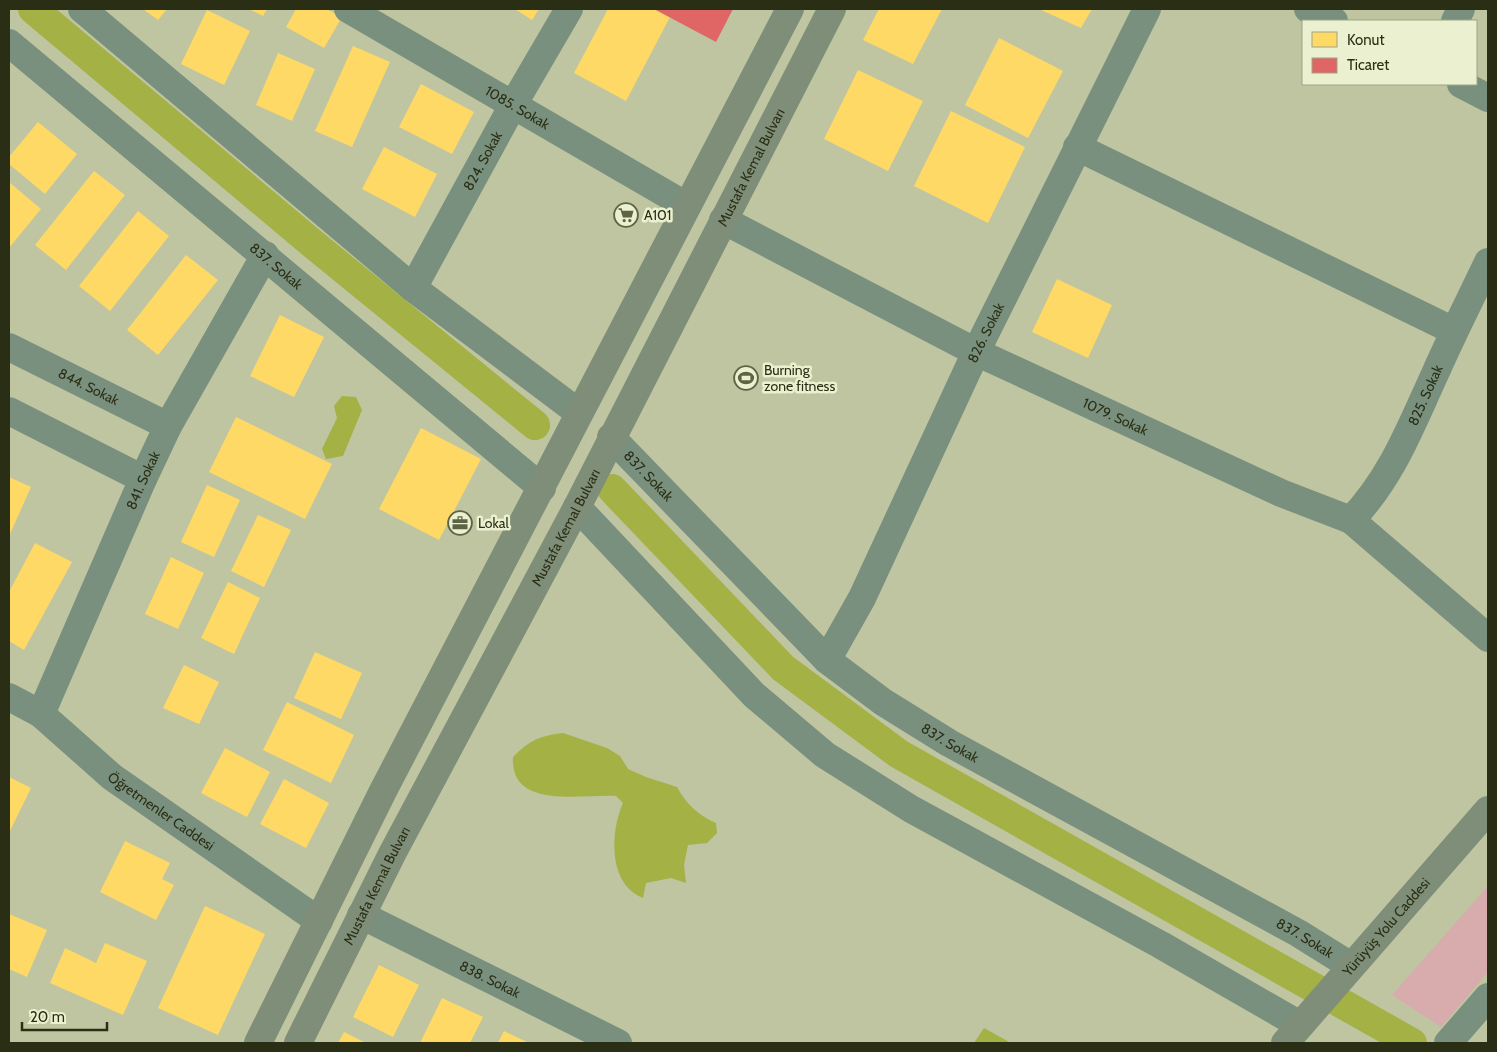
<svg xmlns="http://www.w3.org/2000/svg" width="1497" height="1052" viewBox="0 0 1497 1052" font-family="Cabin,sans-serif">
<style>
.green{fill:#d8abad}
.water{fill:#a4b145}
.homes{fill:#ffd966}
.shops{fill:#e06666}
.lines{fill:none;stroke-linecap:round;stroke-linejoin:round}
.canal{stroke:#a4b145;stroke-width:30}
.minor{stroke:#79907e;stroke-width:28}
.major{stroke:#7e8e79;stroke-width:28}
.labels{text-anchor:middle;stroke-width:5;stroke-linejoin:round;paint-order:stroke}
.street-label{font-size:14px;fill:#2a2e14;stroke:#ebf1d0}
.poi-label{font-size:14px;fill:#2a2e14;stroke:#ebf1d0;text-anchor:start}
</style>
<rect width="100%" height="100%" fill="#bfc5a1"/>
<path class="green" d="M1488,886V972L1441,1027L1392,995Z"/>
<g class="water">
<path d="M342,396L356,397L362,410L343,456L326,459L322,449L337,418L334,406Z"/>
<path d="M563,733L607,748L620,756L628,769L646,777L677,787C687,805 698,815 716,823L717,833L707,843L688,845L684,865L686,883L671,878L646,883L643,898C608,885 610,832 623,803L616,796C581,794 510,810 513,757C530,740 539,736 563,733Z"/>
<path d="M984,1028L1011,1043H974Z"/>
</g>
<g class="homes">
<path d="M143,9H167L158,20Z"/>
<path d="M249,9H267L263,16Z"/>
<path d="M296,9H326L342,17L324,48L286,27Z"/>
<path d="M515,9H539L532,20Z"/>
<path d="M608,9H654L670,17L626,101L574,73Z"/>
<path d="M879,9H942L913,64L863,40Z"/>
<path d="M1039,9H1092L1081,28Z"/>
<path d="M207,10L250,31L224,85L181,64Z"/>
<path d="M999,38L1063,71L1028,138L965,105Z"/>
<path d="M353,46L390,62L352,147L315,131Z"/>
<path d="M278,53L315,69L292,121L256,105Z"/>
<path d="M858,70L923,101L888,171L824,139Z"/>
<path d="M421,84L474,112L452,154L399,127Z"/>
<path d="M951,111L1025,147L988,223L914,186Z"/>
<path d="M38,122L77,154L45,194L9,164V157Z"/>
<path d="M384,147L437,174L415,217L362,189Z"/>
<path d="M94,171L125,195L66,270L35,245Z"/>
<path d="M9,182L41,209L9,248Z"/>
<path d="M138,211L169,236L110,311L79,286Z"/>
<path d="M186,255L218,280L158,355L127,330Z"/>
<path d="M1057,279L1112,305L1088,358L1032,332Z"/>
<path d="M280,315L324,337L294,397L250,376Z"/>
<path d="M236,417L332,464L305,519L209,472Z"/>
<path d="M421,428L481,459L439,540L379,509Z"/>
<path d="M9,477L31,487L10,534L9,533Z"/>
<path d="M207,485L240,500L214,557L181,542Z"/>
<path d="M258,515L291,530L264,587L231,571Z"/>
<path d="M35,543L72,562L24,650L9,641V592Z"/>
<path d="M171,557L204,573L178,629L145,614Z"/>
<path d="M228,582L260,598L234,654L201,638Z"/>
<path d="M315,652L362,673L341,719L294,698Z"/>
<path d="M184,665L219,682L199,724L163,708Z"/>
<path d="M287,702L354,735L331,783L263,750Z"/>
<path d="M225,748L270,772L247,817L201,793Z"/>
<path d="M9,777L31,788L9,833Z"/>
<path d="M284,779L329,803L306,848L260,824Z"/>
<path d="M125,841L170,863L162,879L174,885L156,920L100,892Z"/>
<path d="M205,906L265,934L218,1035L158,1008Z"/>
<path d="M9,914L47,930L27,977L9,969Z"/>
<path d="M105,943L147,961L123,1015L50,983L65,948L96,963Z"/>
<path d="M379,965L419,985L393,1037L353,1017Z"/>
<path d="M442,998L483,1017L470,1043H420Z"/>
<path d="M504,1031L529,1043H498Z"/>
<path d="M344,1032L366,1043H338Z"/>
</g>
<path class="shops" d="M654,9H733L716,42Z"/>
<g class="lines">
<g class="canal">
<path d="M33,9L313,244L535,425"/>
<path d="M612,489L783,668L899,754L1412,1043"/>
</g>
<g class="minor">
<path d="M82,9L413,288L579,413"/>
<path id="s1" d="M348,9L687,206"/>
<path d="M1308,9L1334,21"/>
<path d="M1455,21L1461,9"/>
<path id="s2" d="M9,43L542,488"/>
<path d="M1461,84L1488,98"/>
<path d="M1077,147L1454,331"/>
<path id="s3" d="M723,220L976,352L1281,493L1351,520L1488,638"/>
<path id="s4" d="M413,288L513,105L569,9"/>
<path id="s5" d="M9,347L168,426"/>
<path d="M9,411L143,479"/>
<path id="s6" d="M611,437L827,660L883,702L949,743L1298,933L1351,966"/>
<path d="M577,507L754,695L825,755L911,809L1161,945L1300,1025"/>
<path id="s7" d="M1351,520C1392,477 1410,428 1434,376C1451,337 1470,300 1488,262"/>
<path id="s8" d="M827,660L862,598L976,352L1147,9"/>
<path id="s9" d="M9,697L41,714L112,777L319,921"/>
<path id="s10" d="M41,714L143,479L168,426L265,255"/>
<path id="s11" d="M361,915L618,1043"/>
<path d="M1448,1043L1488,997"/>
</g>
<g class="major">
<path d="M258,1043L383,791L790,9"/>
<path id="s12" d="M298,1043L392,854L577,507L832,9"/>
<path id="s13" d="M1285,1043L1488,810"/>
</g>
</g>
<defs>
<g id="supermarket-ring" transform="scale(1.25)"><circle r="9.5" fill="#ebf1d0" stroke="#5e6345" stroke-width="1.5"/><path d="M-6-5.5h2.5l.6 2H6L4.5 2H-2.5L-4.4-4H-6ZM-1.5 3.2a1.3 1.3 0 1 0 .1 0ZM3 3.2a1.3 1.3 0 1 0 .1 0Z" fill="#5e6345"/></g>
<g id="stadium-ring" transform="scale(1.25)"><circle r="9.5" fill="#ebf1d0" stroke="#5e6345" stroke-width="1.5"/><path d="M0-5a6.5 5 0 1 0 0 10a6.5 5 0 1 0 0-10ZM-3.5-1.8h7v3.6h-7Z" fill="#5e6345"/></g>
<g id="office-ring" transform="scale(1.25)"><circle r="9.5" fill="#ebf1d0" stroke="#5e6345" stroke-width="1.5"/><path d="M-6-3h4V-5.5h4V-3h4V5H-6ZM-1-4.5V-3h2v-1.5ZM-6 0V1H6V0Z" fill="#5e6345"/></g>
</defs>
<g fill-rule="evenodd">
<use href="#supermarket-ring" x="626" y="215"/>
<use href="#stadium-ring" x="746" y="378"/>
<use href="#office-ring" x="460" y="523"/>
</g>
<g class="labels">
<g class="street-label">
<text dy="5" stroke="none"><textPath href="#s1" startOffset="196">1085. Sokak</textPath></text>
<text dy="5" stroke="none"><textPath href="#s4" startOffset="145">824. Sokak</textPath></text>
<text dy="5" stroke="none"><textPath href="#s12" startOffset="986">Mustafa Kemal Bulvarı</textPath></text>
<text dy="5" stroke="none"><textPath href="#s2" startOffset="348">837. Sokak</textPath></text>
<text dy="5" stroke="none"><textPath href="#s8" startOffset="364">826. Sokak</textPath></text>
<text dy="5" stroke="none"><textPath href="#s5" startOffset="89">844. Sokak</textPath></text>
<text dy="5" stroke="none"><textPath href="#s7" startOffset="146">825. Sokak</textPath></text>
<text dy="5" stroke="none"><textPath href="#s3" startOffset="439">1079. Sokak</textPath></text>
<text dy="5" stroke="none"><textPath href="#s6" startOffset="54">837. Sokak</textPath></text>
<text dy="5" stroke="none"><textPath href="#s10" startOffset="255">841. Sokak</textPath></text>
<text dy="5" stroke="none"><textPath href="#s12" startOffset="581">Mustafa Kemal Bulvarı</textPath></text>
<text dy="5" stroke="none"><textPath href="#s6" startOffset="459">837. Sokak</textPath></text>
<text dy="5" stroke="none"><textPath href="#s9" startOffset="191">Öğretmenler Caddesi</textPath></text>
<text dy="5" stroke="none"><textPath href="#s12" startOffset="176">Mustafa Kemal Bulvarı</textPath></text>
<text dy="5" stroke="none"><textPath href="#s13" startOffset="154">Yürüyüş Yolu Caddesi</textPath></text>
<text dy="5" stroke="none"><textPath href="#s6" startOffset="864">837. Sokak</textPath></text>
<text dy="5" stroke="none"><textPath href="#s11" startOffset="144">838. Sokak</textPath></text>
</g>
<g class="poi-label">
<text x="644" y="220">A101</text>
<text x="764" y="375">Burning<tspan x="764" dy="16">zone fitness</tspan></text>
<text x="478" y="528">Lokal</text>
</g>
</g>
<rect width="1497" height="1052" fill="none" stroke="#2a2e14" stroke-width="20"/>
<rect x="1302" y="20" width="175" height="65" fill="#ebf1d0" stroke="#9ea385"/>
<rect x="1312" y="32" width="25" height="15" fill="#ffd966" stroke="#9ea385"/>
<text x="1347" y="45" font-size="15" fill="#2a2e14">Konut</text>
<rect x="1312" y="58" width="25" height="15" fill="#e06666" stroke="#9ea385"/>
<text x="1347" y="70" font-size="15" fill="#2a2e14">Ticaret</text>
<path d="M22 1022v8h85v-8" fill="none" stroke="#2a2e14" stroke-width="2.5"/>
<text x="30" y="1022" font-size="15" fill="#2a2e14" stroke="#ebf1d0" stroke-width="4" paint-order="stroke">20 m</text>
</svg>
